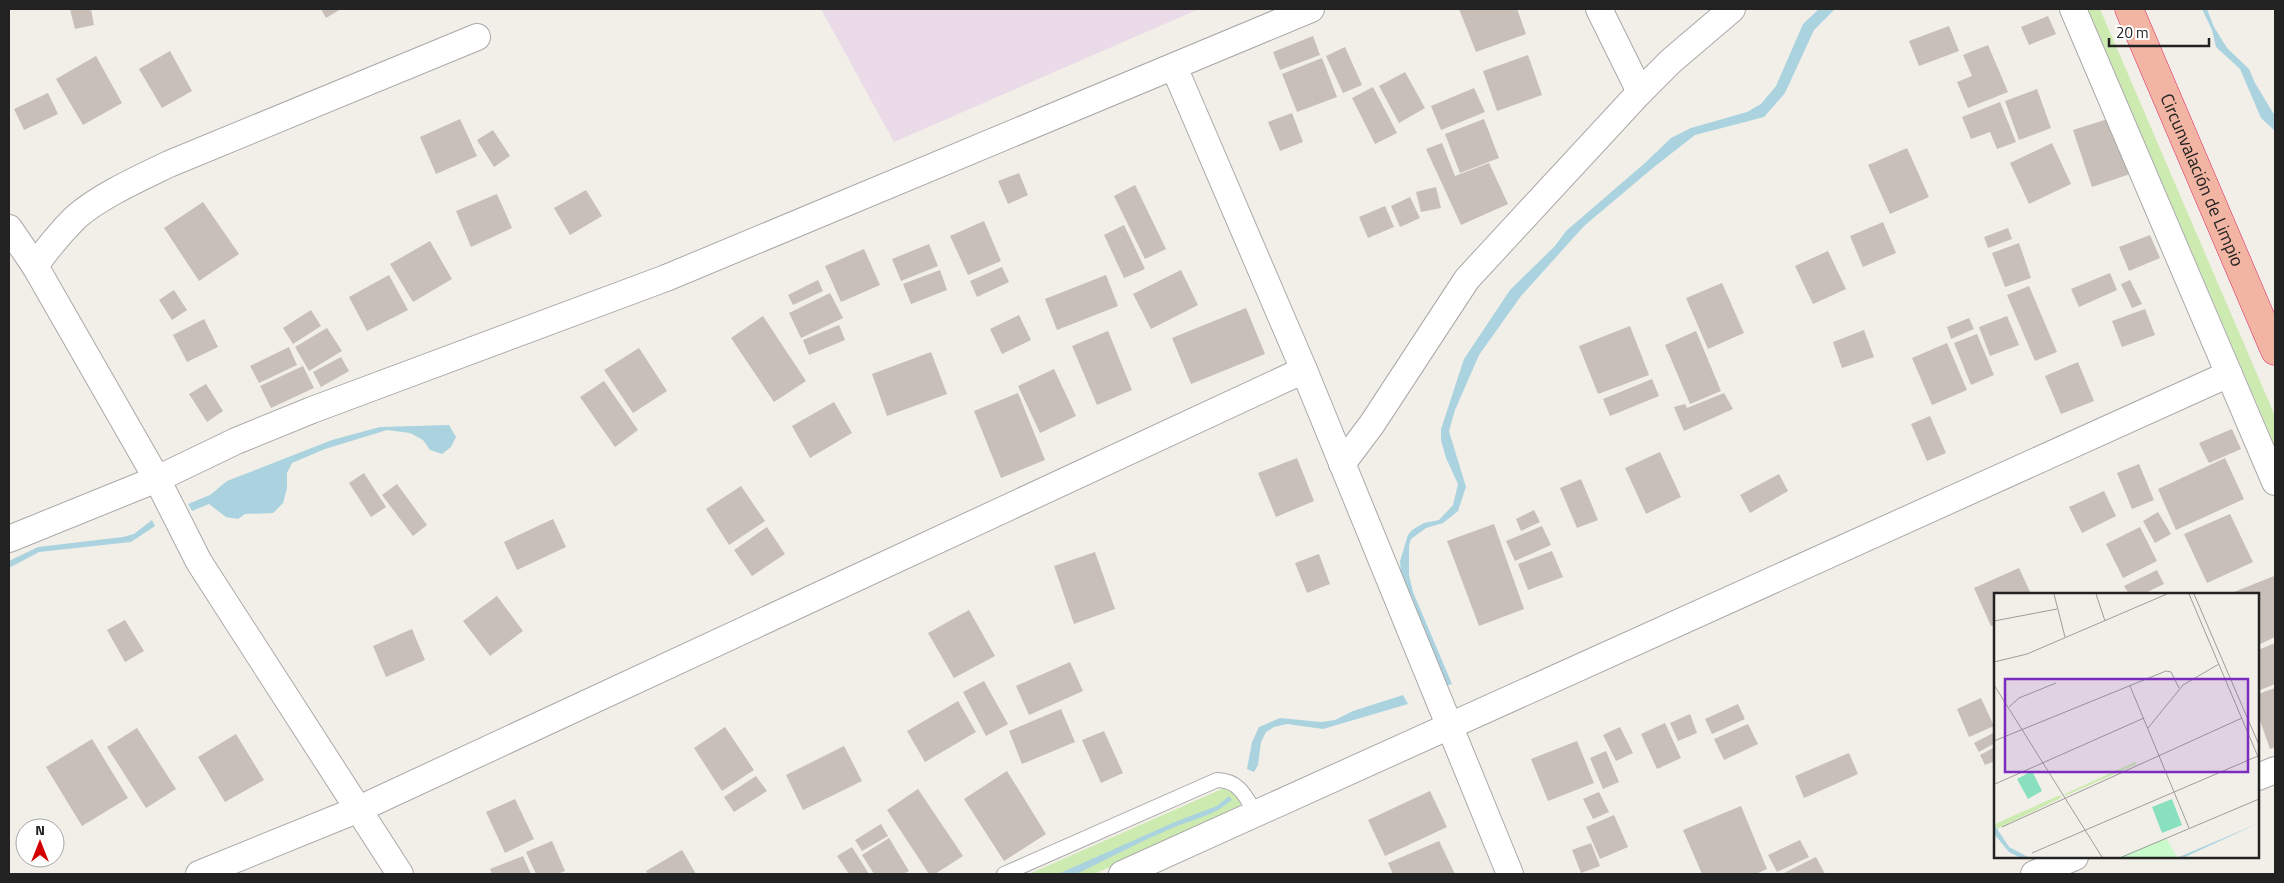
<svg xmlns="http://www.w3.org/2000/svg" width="2284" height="883" viewBox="0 0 2284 883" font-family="'Titillium Web',sans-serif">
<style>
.industrial{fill:#ebdbe8}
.grass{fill:#cdebb0}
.water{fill:#aad3df}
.building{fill:#c7bfb8}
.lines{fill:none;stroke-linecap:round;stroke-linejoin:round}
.service-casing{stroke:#a9a9a9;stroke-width:16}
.minor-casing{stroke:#a9a9a9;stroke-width:28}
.trunk-casing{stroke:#dc2a67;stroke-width:29}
.service{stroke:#fff;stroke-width:14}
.minor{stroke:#fff;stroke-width:26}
.trunk{stroke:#f2b4a3;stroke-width:28}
.labels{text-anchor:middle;stroke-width:5;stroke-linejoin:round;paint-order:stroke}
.street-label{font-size:18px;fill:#222;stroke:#fff}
.inset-road{fill:none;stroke:#9f9d99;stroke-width:1}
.view{fill:#7b2cbf;fill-opacity:0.15;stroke:#7b2cbf;stroke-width:2.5}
.inset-edge{fill:none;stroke:#222;stroke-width:2.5}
</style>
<rect width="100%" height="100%" fill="#f2efe9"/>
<path class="industrial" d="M821,9H1199L894,142Z"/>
<g class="grass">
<path d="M2088,9H2100L2275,416V446Z"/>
<path d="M1224,788L1231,790L1240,802V808L1237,810L1094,874H1029Z"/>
</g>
<g class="water">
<path d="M1819,9H1835L1814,30L1785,93L1764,117L1695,135L1654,167L1584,226L1521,296L1479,355L1455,410L1449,431L1466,487L1458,511L1443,523L1426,528L1411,539L1409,546V575L1413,592L1452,684L1446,686L1401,576L1400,561L1408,535L1412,530L1424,523L1439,520L1453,505L1458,484L1446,458L1441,440V429L1464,359L1510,290L1555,246L1566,231L1645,163L1671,138L1691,128L1747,112L1761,104L1776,86L1803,24Z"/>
<path d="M2202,9H2207L2214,27L2227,48L2249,69L2255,83L2275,116V131L2261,118L2240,69L2216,47L2212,30Z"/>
<path d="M449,425L456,437L451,447L442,454L430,450L423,440L410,433L387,430L325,449L292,463L287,473V488L283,503L273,513L245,514L238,519L226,517L209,504L192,511L188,504L210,495L227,481L332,440L380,427Z"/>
<path d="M152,520L155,526L131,542L39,552L9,568V561L38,547L123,537L134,534Z"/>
<path d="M1403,695L1408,704L1323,729L1287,724L1274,727L1266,732L1261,742L1258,765L1254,772L1247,769L1252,742L1259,727L1280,718L1321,722L1335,720L1353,711Z"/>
<path d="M1229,796L1232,800C1215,815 1197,818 1177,826C1143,840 1110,858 1076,874H1058L1177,821L1217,806Z"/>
</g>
<g class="building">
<path d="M70,9H91L94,25L75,29Z"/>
<path d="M321,9H341L326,18Z"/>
<path d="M1459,9H1517L1526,34L1476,52Z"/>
<path d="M2048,16L2056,34L2029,45L2021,27Z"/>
<path d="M1949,26L1959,51L1919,66L1909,41Z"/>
<path d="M1313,36L1320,55L1280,70L1273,52Z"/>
<path d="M1988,45L2008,92L1968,108L1957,82L1972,76L1963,55Z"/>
<path d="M1345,47L1362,85L1343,93L1326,56Z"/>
<path d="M170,51L192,91L162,108L139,69Z"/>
<path d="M1528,55L1542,95L1497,111L1483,71Z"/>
<path d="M96,56L122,103L83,125L56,79Z"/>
<path d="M1322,58L1337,97L1297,112L1282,74Z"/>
<path d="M1405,72L1425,108L1399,123L1379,86Z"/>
<path d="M1373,87L1397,133L1375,144L1352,98Z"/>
<path d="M1474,88L1485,112L1441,130L1431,106Z"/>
<path d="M2037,89L2051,128L2019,140L2005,101Z"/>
<path d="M48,93L58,114L24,130L14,109Z"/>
<path d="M2000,102L2016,142L1997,149L1990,132L1971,139L1962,117Z"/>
<path d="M1292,113L1303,142L1280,151L1268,122Z"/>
<path d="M2111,118L2130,174L2092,187L2073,130Z"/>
<path d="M460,119L477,156L436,174L420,137Z"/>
<path d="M1484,119L1499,158L1460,173L1445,134Z"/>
<path d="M493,130L510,156L494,167L477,140Z"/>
<path d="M1442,143L1455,176L1489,163L1508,204L1461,225L1426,149Z"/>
<path d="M2052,143L2071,184L2029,204L2010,163Z"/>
<path d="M1907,148L1929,197L1890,214L1868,165Z"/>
<path d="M1019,173L1028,195L1008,204L998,181Z"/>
<path d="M1135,185L1166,249L1145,259L1114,196Z"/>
<path d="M1436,187L1441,208L1421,212L1416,192Z"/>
<path d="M586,190L602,216L570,235L554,208Z"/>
<path d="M497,194L512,228L471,247L456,211Z"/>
<path d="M1410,197L1420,218L1400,227L1391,206Z"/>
<path d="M203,202L239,254L199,281L164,228Z"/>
<path d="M1385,206L1394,227L1368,238L1359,217Z"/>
<path d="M984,221L1001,261L968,275L950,236Z"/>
<path d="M1883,222L1896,253L1863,267L1850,236Z"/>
<path d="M1124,225L1145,269L1124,278L1104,235Z"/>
<path d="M2008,228L2012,239L1988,248L1984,237Z"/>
<path d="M2150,235L2160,258L2129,271L2119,247Z"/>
<path d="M430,241L452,279L413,302L390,264Z"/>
<path d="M2019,243L2031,278L2005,287L1992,253Z"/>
<path d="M929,244L938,266L901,281L892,259Z"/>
<path d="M864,249L880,285L841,302L825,266Z"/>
<path d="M1828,251L1846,289L1813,304L1795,266Z"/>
<path d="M1002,267L1009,282L977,297L970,281Z"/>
<path d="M940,270L947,290L911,304L903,284Z"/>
<path d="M1181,270L1198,305L1151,329L1133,294Z"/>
<path d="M2110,273L2117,290L2079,307L2071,289Z"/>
<path d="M389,275L408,310L367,331L349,297Z"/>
<path d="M1106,275L1118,306L1057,330L1045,299Z"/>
<path d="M818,280L823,291L793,305L788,295Z"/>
<path d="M2130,280L2142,304L2132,308L2121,284Z"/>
<path d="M1722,283L1744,333L1708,349L1686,298Z"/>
<path d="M2029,286L2057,352L2035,361L2007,295Z"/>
<path d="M174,290L187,310L172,320L159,300Z"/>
<path d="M830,293L843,318L801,338L789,313Z"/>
<path d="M1246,308L1265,354L1191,384L1172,338Z"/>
<path d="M2145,309L2155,335L2122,347L2112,321Z"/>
<path d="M311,310L321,326L293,344L283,328Z"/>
<path d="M1019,315L1031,340L1002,354L990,329Z"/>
<path d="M763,316L806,381L774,402L731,338Z"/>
<path d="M2007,316L2019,345L1990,356L1979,327Z"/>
<path d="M1969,318L1974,329L1951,339L1947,327Z"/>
<path d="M204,319L218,347L187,362L173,335Z"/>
<path d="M839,325L845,340L809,355L803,340Z"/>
<path d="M1630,326L1649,375L1598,394L1579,346Z"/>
<path d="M327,328L342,351L309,371L295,347Z"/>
<path d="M1864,330L1874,357L1842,368L1833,342Z"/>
<path d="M1108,331L1132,390L1097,405L1072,346Z"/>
<path d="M1696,331L1721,391L1690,404L1665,345Z"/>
<path d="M1977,334L1994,375L1971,385L1954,343Z"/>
<path d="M1947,343L1967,390L1932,405L1912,358Z"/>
<path d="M289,347L297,365L259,383L250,366Z"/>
<path d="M639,348L667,391L633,413L604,370Z"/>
<path d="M931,352L947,394L887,416L872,374Z"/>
<path d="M341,357L349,371L321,387L313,372Z"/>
<path d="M2078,362L2094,401L2061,414L2045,376Z"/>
<path d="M303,366L314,388L271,408L260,386Z"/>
<path d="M1054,369L1076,416L1040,433L1018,386Z"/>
<path d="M1652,379L1659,396L1610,416L1603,399Z"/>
<path d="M604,381L638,430L615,447L580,397Z"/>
<path d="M206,384L223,411L207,422L189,394Z"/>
<path d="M1018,393L1045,460L1001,478L974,411Z"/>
<path d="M1724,393L1733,409L1684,431L1674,407L1685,404L1687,408Z"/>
<path d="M834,402L852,433L810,458L792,426Z"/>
<path d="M1930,416L1946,453L1927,461L1911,424Z"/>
<path d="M2232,429L2241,449L2209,463L2199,443Z"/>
<path d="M1660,452L1681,497L1646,514L1625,468Z"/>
<path d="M1297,458L1314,501L1276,517L1258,473Z"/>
<path d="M2225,458L2244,499L2176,530L2158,489Z"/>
<path d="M2139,464L2154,500L2132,509L2117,473Z"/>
<path d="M364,473L386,507L371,517L349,483Z"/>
<path d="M1779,474L1788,491L1750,513L1740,495Z"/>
<path d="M1581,479L1598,520L1577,528L1560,488Z"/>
<path d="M397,484L427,525L413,536L382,495Z"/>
<path d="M741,486L765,521L729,545L706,509Z"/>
<path d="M2104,491L2116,516L2082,533L2069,507Z"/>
<path d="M1534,510L1540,522L1521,531L1516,519Z"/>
<path d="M2158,512L2171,534L2155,543L2143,521Z"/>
<path d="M2230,514L2253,562L2207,583L2184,534Z"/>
<path d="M553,519L566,547L517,570L504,542Z"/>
<path d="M1494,524L1524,609L1479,626L1447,541Z"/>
<path d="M1542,526L1551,545L1515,561L1506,541Z"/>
<path d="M767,527L785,554L752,576L734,550Z"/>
<path d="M2140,527L2157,561L2123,578L2106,544Z"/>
<path d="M1552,551L1563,577L1528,590L1518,564Z"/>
<path d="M1095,552L1115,609L1074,624L1054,566Z"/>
<path d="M1319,554L1330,584L1307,593L1295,563Z"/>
<path d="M2019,568L2031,594H1995V625L1991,626L1974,588Z"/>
<path d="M2157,570L2164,584L2143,594H2129L2124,586Z"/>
<path d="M2274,576L2275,580V637L2258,645V594H2229Z"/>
<path d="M497,596L523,631L490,656L463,621Z"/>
<path d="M969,610L995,656L954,678L928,633Z"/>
<path d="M125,620L144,651L125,662L107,630Z"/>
<path d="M412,629L425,660L386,677L373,646Z"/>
<path d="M2275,643V684L2258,691V650Z"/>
<path d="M1070,662L1083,691L1029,715L1016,686Z"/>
<path d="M984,681L1008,724L986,736L963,692Z"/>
<path d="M2275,688V747L2270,749L2258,715V694Z"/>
<path d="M1981,698L1994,726L1969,737L1957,709Z"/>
<path d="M958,701L976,732L925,762L907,731Z"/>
<path d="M1738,704L1745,719L1712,734L1705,719Z"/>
<path d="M1061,709L1075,742L1022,764L1009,731Z"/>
<path d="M1690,714L1697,733L1678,741L1670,723Z"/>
<path d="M1665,723L1681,758L1657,769L1641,734Z"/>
<path d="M1748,724L1758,744L1724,760L1714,739Z"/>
<path d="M725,727L754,770L722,791L694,748Z"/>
<path d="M1620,727L1633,753L1616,761L1603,735Z"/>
<path d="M137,728L176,789L146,808L107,747Z"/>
<path d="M1104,731L1123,773L1101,783L1082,740Z"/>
<path d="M1995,732V743L1979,752L1974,743Z"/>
<path d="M236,734L264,780L225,802L198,757Z"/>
<path d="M92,739L128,798L82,826L46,767Z"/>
<path d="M1577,741L1594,783L1548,801L1531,759Z"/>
<path d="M844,746L862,781L803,810L786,775Z"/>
<path d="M1995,747V761L1985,765L1980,755Z"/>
<path d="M1606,751L1619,782L1603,789L1590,758Z"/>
<path d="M1849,753L1858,774L1804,798L1795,776Z"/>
<path d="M1007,771L1046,834L1004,861L964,799Z"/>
<path d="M756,776L767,791L734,812L724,797Z"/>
<path d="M918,789L963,856L935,874H929L887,810Z"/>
<path d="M1430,791L1447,827L1385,856L1368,820Z"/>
<path d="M1599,792L1609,812L1593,819L1583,799Z"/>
<path d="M515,799L534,839L505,853L486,812Z"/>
<path d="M1741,806L1767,869L1756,874H1702L1683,830Z"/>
<path d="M1614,815L1628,847L1600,859L1586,827Z"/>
<path d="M881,824L888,836L862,851L855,840Z"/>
<path d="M889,838L909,871L903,874H874L862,855Z"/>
<path d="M1800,840L1809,857L1777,872L1768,855Z"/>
<path d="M552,841L565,871L557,874H536L526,852Z"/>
<path d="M1439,841L1455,874H1393L1388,863Z"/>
<path d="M1591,843L1600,866L1581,873L1572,850Z"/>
<path d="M852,847L869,874H849L837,856Z"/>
<path d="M682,850L696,874H648L646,871Z"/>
<path d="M523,856L531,874H492L490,869Z"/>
<path d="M1816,857L1825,874H1782Z"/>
</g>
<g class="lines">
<g class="service-casing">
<path id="service" d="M1004,874L1217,780C1239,780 1246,797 1256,814"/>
</g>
<g class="minor-casing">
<g id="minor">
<path d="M1599,9L1640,92"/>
<path d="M2073,9L2275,482"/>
<path d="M1174,67L1304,370L1510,874"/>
<path d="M9,228L35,266L157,479L199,562L400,874"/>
<path d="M35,266C47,249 60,233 75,218C98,197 140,178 169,164L477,37"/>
<path d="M1342,464L1372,424L1467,279L1640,92L1671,61L1732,9"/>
<path d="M9,539L157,479L236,441L312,410L666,278L1311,9"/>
<path d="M2258,777L2275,770"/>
<path d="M199,874L359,809L1304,370"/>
<path d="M1122,874L2229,374"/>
<path d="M2034,874L2075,857"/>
</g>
</g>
<g class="trunk-casing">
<g id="trunk">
<path id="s1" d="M2129,9L2275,351"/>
</g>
</g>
<use href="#service" class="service"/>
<use href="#minor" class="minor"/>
<use href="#trunk" class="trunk"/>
</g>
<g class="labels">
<g class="street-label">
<text dy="6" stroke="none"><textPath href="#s1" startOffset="186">Circunvalación de Limpio</textPath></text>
</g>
</g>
<g transform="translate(1994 593)">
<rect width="265" height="265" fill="#f2efe9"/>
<path d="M141,169L143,171L71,203V201ZM66,202L67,205L3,236L1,231Z" fill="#cdebb0"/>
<path d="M172,245L183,264H126Z" fill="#c8facc"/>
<path d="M38,178L48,198L34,206L23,186ZM178,206L188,232L168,240L158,214Z" fill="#88e0be"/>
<path d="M265,230L191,264H185ZM0,231L15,254L34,264H25L15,259L1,242Z" fill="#aad3df"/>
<path class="inset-road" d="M60,1L71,44M102,1L111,28M195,1L265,166M200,1L265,152M0,28L63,16M0,69L33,61L173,1M0,92L108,264M136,93L195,235M15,114L25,105L62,90M154,135L189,92L225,71M0,148L172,78L177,79L185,95M1,191L150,125M8,234L248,125M38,260L264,163M128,264L265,206"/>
<path class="view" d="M11,86H254V179H11Z"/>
<rect width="265" height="265" class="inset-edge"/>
</g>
<rect width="2284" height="883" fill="none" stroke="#222222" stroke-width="20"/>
<g transform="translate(40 843)"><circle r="24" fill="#ffffff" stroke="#a7a7a7"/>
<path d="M0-4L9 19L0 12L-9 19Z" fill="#d40000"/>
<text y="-8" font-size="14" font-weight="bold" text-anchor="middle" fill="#222222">N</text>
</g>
<path d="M2109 38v8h100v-8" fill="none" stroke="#222222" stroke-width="2.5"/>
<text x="2116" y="38" font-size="15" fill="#222222" stroke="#ffffff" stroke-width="4" paint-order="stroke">20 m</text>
</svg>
